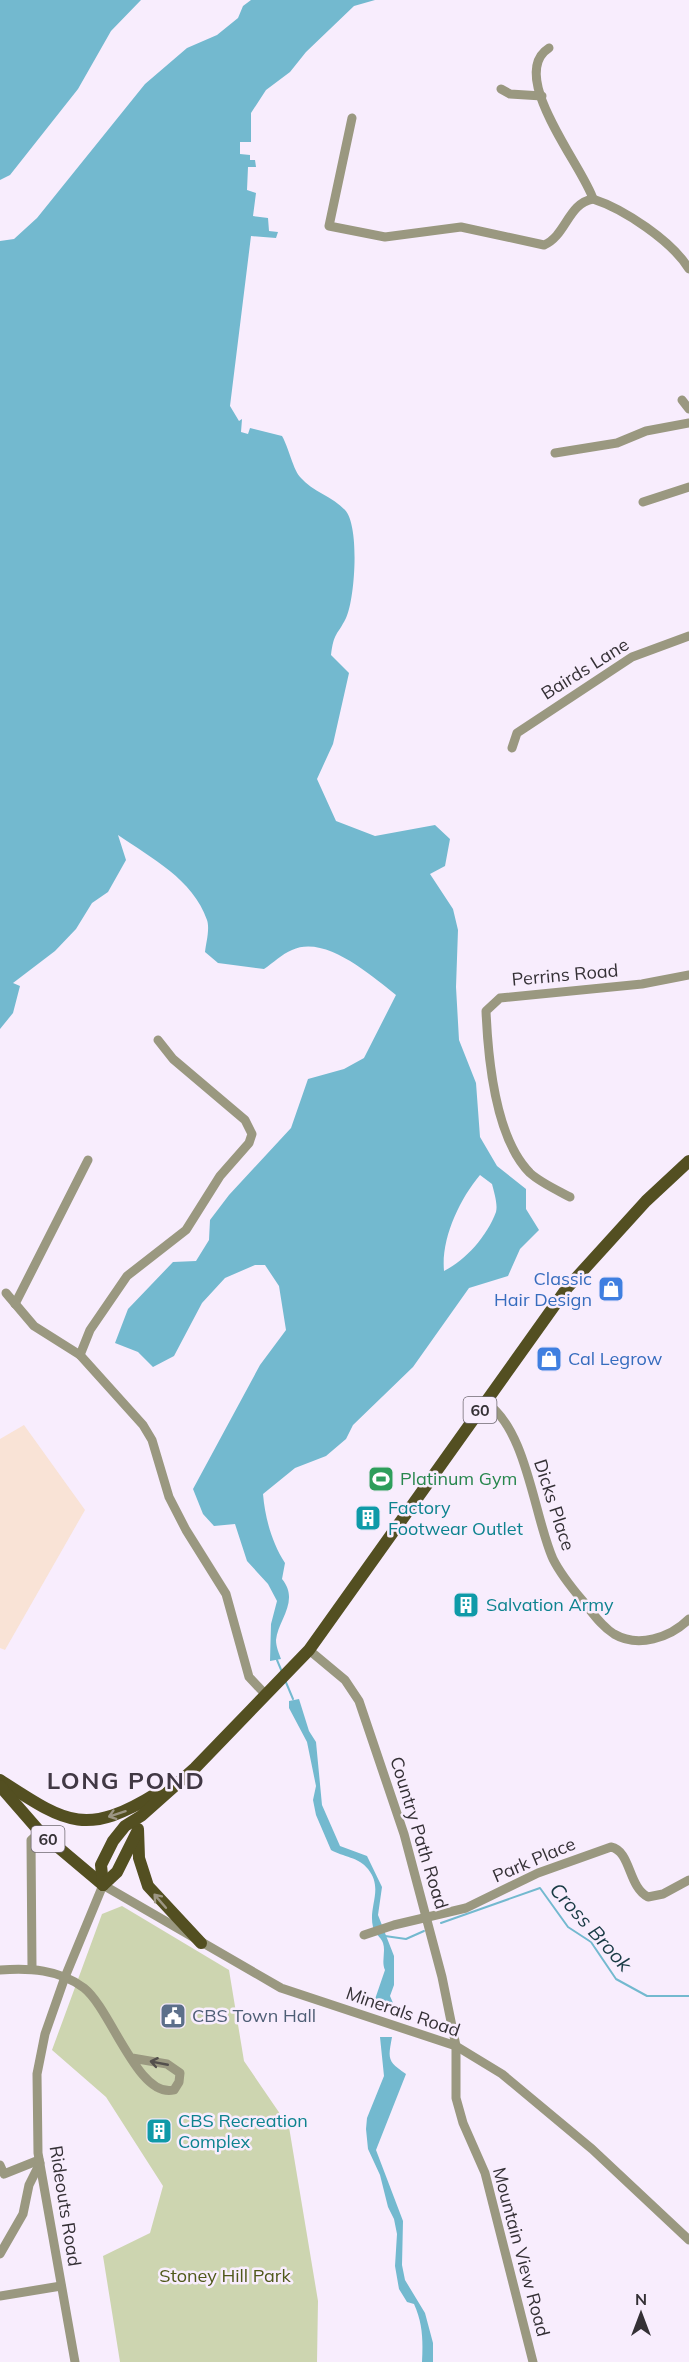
<svg xmlns="http://www.w3.org/2000/svg" width="689" height="2362" viewBox="0 0 689 2362" font-family="Mulish,sans-serif">
<style>
.commercial{fill:#f9e3d6}
.green{fill:#cdd5b0}
.water{fill:#73b9cf;fill-rule:evenodd}
.lines{fill:none;stroke-linecap:round;stroke-linejoin:round}
.stream{stroke:#73b9cf;stroke-width:2}
.minor{stroke:#9a9880;stroke-width:9}
.major{stroke:#534f21;stroke-width:12}
.oneway{stroke:#9d9684}
.oneway2{stroke:#534f4c}
.labels{text-anchor:middle;stroke-width:5;stroke-linejoin:round;paint-order:stroke}
.shield{fill:#f8edfd;stroke:#6f6971;stroke-width:1.5}
.shield-label{font-size:16px;font-weight:bold;fill:#343035}
.street-label{font-size:18px;fill:#343035;stroke:#f8edfd}
.shop-label{font-size:18px;fill:#366cbe;stroke:#f8edfd;text-anchor:end}
.leisure-label{font-size:18px;fill:#27864d;stroke:#f8edfd;text-anchor:start}
.culture-label{font-size:18px;fill:#0d838f;stroke:#f8edfd;text-anchor:start}
.service-label{font-size:18px;fill:#4e5e75;stroke:#f8edfd;text-anchor:start}
.park-label{font-size:18px;fill:#4f581a;stroke:#f8edfd}
.water-label{font-size:20px;font-style:italic;fill:#183a44;stroke:#f8edfd}
.district-label{font-size:24px;font-weight:bold;letter-spacing:1.5px;fill:#413844;stroke:#f8edfd}
</style>
<rect width="100%" height="100%" fill="#f8edfd"/>
<path class="commercial" d="M24,1425L85,1510L5,1650L0,1648V1439Z"/>
<path class="green" d="M122,1906L229,1970L244,2061L289,2127L318,2301L317,2362H120L103,2256L150,2233L163,2186L106,2097L52,2050L102,1914Z"/>
<g class="water">
<path d="M0,0H141L111,31L78,89L10,175L0,180Z"/>
<path d="M251,0H375L354,6L306,52L290,72L266,90L251,113V142H240V154L250,155V160H255L256,167H248L247,190L256,193L253,216L268,218L269,231L278,232L276,238L251,236L230,406L239,421L242,419L241,432L248,434L250,428L282,436C289,448 293,470 301,478C312,491 333,497 345,510C360,526 355,599 346,618C337,636 334,632 331,655L349,673L333,744L317,779L336,821L375,836L435,825L450,839L445,866L430,874L453,909L458,930L456,987L459,1040L476,1083L480,1137L497,1166L526,1189V1209L539,1230L520,1249L508,1276L469,1288L413,1367L353,1425L346,1439L326,1456L295,1468L263,1494C265,1518 272,1543 285,1563L282,1579C300,1601 278,1620 276,1640C276,1647 279,1653 281,1659L270,1661L271,1624L277,1601L268,1584L247,1561L235,1524L214,1526L203,1514L193,1489L260,1365L286,1330L279,1286L265,1265H255L225,1278L202,1303L174,1356L153,1367L138,1352L115,1343L128,1309L173,1262L196,1261L209,1240L210,1220L229,1195L291,1128L308,1079L344,1069L364,1058L396,995C372,976 325,934 292,950C282,954 273,963 264,969L218,963L205,952C206,943 210,929 207,920C193,879 151,858 118,835L126,860L108,892L92,903L76,929L55,951L13,983L20,986L13,1013L0,1029V241L14,239L37,218L145,84L187,48L217,35L238,18L243,6ZM480,1175L492,1184C494,1192 498,1204 496,1212C487,1236 466,1260 444,1271C441,1239 459,1200 480,1175Z"/>
<path d="M299,1699L309,1731L316,1742L322,1805L340,1846L367,1856L382,1887L378,1915L394,1956V1985L390,1996L393,2003L373,2005L385,1970C381,1961 386,1952 383,1943C381,1937 374,1933 373,1927C368,1906 384,1889 368,1869C359,1857 343,1857 331,1850L316,1815L313,1800L316,1786L307,1742L289,1708V1701Z"/>
<path d="M380,2037H392C388,2059 387,2061 406,2074L376,2150L403,2221L402,2265L405,2280L425,2313L433,2343V2362H422C423,2341 423,2324 414,2304L407,2302L399,2289L395,2266L397,2234L394,2219L388,2207L380,2175L368,2149L366,2129L367,2118L384,2076Z"/>
</g>
<g class="lines">
<g class="stream">
<path d="M277,1660L282,1672"/>
<path d="M285,1680L293,1699"/>
<path d="M441,1923L540,1888L568,1927L591,1942L616,1979L647,1996H689"/>
<path d="M385,1936L406,1939L424,1931"/>
</g>
<g class="minor">
<path d="M549,48C506,75 584,168 593,199"/>
<path d="M501,89L510,94L542,96"/>
<path d="M352,118L329,226L385,237L461,227L544,245C566,236 568,203 593,199C624,209 672,241 689,269"/>
<path d="M682,400L689,409"/>
<path d="M555,453L617,443L646,431L689,423"/>
<path d="M643,502L689,487"/>
<path d="M512,748L517,733L632,657L689,636"/>
<path d="M570,1197C557,1190 541,1183 530,1173C495,1138 488,1058 486,1011L500,998L642,984L689,975"/>
<path d="M6,1293L34,1326L80,1355L143,1425L152,1440L169,1497L186,1530L226,1594L249,1677L266,1695"/>
<path d="M15,1304L88,1160"/>
<path d="M80,1355L90,1330L127,1276L186,1230L220,1176L249,1143L252,1134L245,1120L173,1059L158,1040"/>
<path d="M485,1402C527,1428 534,1517 553,1559C561,1575 571,1587 582,1600C592,1612 601,1626 614,1634C638,1648 670,1638 689,1619"/>
<path d="M309,1650L345,1680L359,1701L404,1834L442,1977L456,2046V2098L463,2123L485,2173L533,2362"/>
<path d="M364,1935L394,1925L466,1908L538,1873L611,1847C631,1851 628,1887 648,1897L663,1894L689,1880"/>
<path d="M32,1968L31,1840L40,1832"/>
<path d="M0,1970C29,1968 59,1969 84,1988C111,2009 138,2099 174,2090L179,2082L180,2073L167,2064L132,2058"/>
<path d="M0,2165L4,2174L39,2160"/>
<path d="M0,2254L23,2214L29,2185L40,2163"/>
<path d="M0,2296L61,2286"/>
<path d="M75,2362L38,2153L37,2074L45,2034L65,1977L103,1885L281,1988L456,2046L502,2074L592,2149L689,2240"/>
</g>
<g class="major">
<path d="M0,1780C65,1822 85,1838 157,1793"/>
<path d="M0,1786L40,1832L103,1885"/>
<path d="M138,1829L139,1858L148,1886L201,1943"/>
<path d="M103,1885L101,1865L113,1841L125,1826L141,1816L195,1768L309,1650L567,1288L646,1201L689,1161"/>
<path d="M103,1885L117,1872L137,1832"/>
</g>
</g>
<defs><path id="oneway-shaft" d="M-6 0H5M1.5-3L5.5 0L1.5 3" fill="none" stroke-width="1.6" stroke-linecap="round" stroke-linejoin="round" transform="scale(1.5)"/></defs>
<g class="oneway">
<use href="#oneway-shaft" transform="translate(117 1814) rotate(162)"/>
<use href="#oneway-shaft" transform="translate(160 1901) rotate(-131)"/>
</g>
<use class="oneway2" href="#oneway-shaft" transform="translate(159 2063) rotate(-169)"/>
<defs>
<g id="shop-square" transform="scale(1.35)"><rect x="-9" y="-9" width="18" height="18" rx="4" fill="#3f7fe0" stroke="#f8edfd"/><path d="M-5-2.5h2.3a2.7 3.5 0 0 1 5.4 0H5L5.5 6h-11ZM-1.5-2.5h3a1.5 2.3 0 0 0-3 0Z" fill="#fff"/></g>
<g id="stadium-square" transform="scale(1.35)"><rect x="-9" y="-9" width="18" height="18" rx="4" fill="#2e9e5b" stroke="#f8edfd"/><path d="M0-5a6.5 5 0 1 0 0 10a6.5 5 0 1 0 0-10ZM-3.5-1.8h7v3.6h-7Z" fill="#fff"/></g>
<g id="building-square" transform="scale(1.35)"><rect x="-9" y="-9" width="18" height="18" rx="4" fill="#0f9aa8" stroke="#f8edfd"/><path d="M-4-6H4V6H1V3H-1V6H-4ZM-2.5-4.3h1.7v1.8h-1.7ZM.8-4.3h1.7v1.8H.8ZM-2.5-1h1.7V.8h-1.7ZM.8-1h1.7V.8H.8Z" fill="#fff"/></g>
<g id="civic-square" transform="scale(1.35)"><rect x="-9" y="-9" width="18" height="18" rx="4" fill="#5c6f8a" stroke="#f8edfd"/><path d="M-.6-6.5H3V-4.5H.6V-3L4-1V1h2V6H-6V1h2V-1L-.6-3ZM-1.2 2.5V6h2.4V2.5Z" fill="#fff"/></g>
</defs>
<g fill-rule="evenodd">
<use href="#shop-square" x="611" y="1289"/>
<use href="#shop-square" x="549" y="1359"/>
<use href="#stadium-square" x="381" y="1479"/>
<use href="#building-square" x="368" y="1518"/>
<use href="#building-square" x="466" y="1605"/>
<use href="#civic-square" x="173" y="2016"/>
<use href="#building-square" x="159" y="2131"/>
</g>
<g class="labels">
<g class="shield">
<rect x="463.5" y="1397" width="33" height="26" rx="4.5"/>
<rect x="31.5" y="1826" width="33" height="26" rx="4.5"/>
</g>
<g class="shield-label">
<text x="480" y="1416">60</text>
<text x="48" y="1845">60</text>
</g>
<g class="street-label">
<text transform="translate(585 669) rotate(-32)" y="6">Bairds Lane</text>
<text transform="translate(565 975) rotate(-5)" y="6">Perrins Road</text>
<text transform="translate(554 1505) rotate(72)" y="6">Dicks Place</text>
<text transform="translate(419 1833) rotate(73)" y="6">Country Path Road</text>
<text transform="translate(534 1860) rotate(-23)" y="6">Park Place</text>
<text transform="translate(403 2012) rotate(19)" y="6">Minerals Road</text>
<text transform="translate(65 2206) rotate(81)" y="6">Rideouts Road</text>
<text transform="translate(521 2252) rotate(75)" y="6">Mountain View Road</text>
</g>
<g class="shop-label">
<text x="592" y="1285">Classic<tspan x="592" dy="21">Hair Design</tspan></text>
<text x="568" y="1365" text-anchor="start">Cal Legrow</text>
</g>
<g class="leisure-label">
<text x="400" y="1485">Platinum Gym</text>
</g>
<g class="culture-label">
<text x="388" y="1514">Factory<tspan x="388" dy="21">Footwear Outlet</tspan></text>
<text x="486" y="1611">Salvation Army</text>
<text x="178" y="2127">CBS Recreation<tspan x="178" dy="21">Complex</tspan></text>
</g>
<g class="service-label">
<text x="192" y="2022">CBS Town Hall</text>
</g>
<g class="park-label">
<text x="225" y="2282">Stoney Hill Park</text>
</g>
<g class="water-label">
<text transform="translate(591 1927) rotate(48)" y="7">Cross Brook</text>
</g>
<g class="district-label">
<text x="126" y="1789">LONG POND</text>
</g>
</g>
<g transform="translate(641 2314)" stroke="#f8edfd" stroke-width="4.5" paint-order="stroke">
<path d="M0-4.5L10 22L0 15L-10 22Z" fill="#343035"/>
<text y="-9" font-size="16" font-weight="bold" text-anchor="middle" fill="#343035">N</text>
</g>
</svg>
